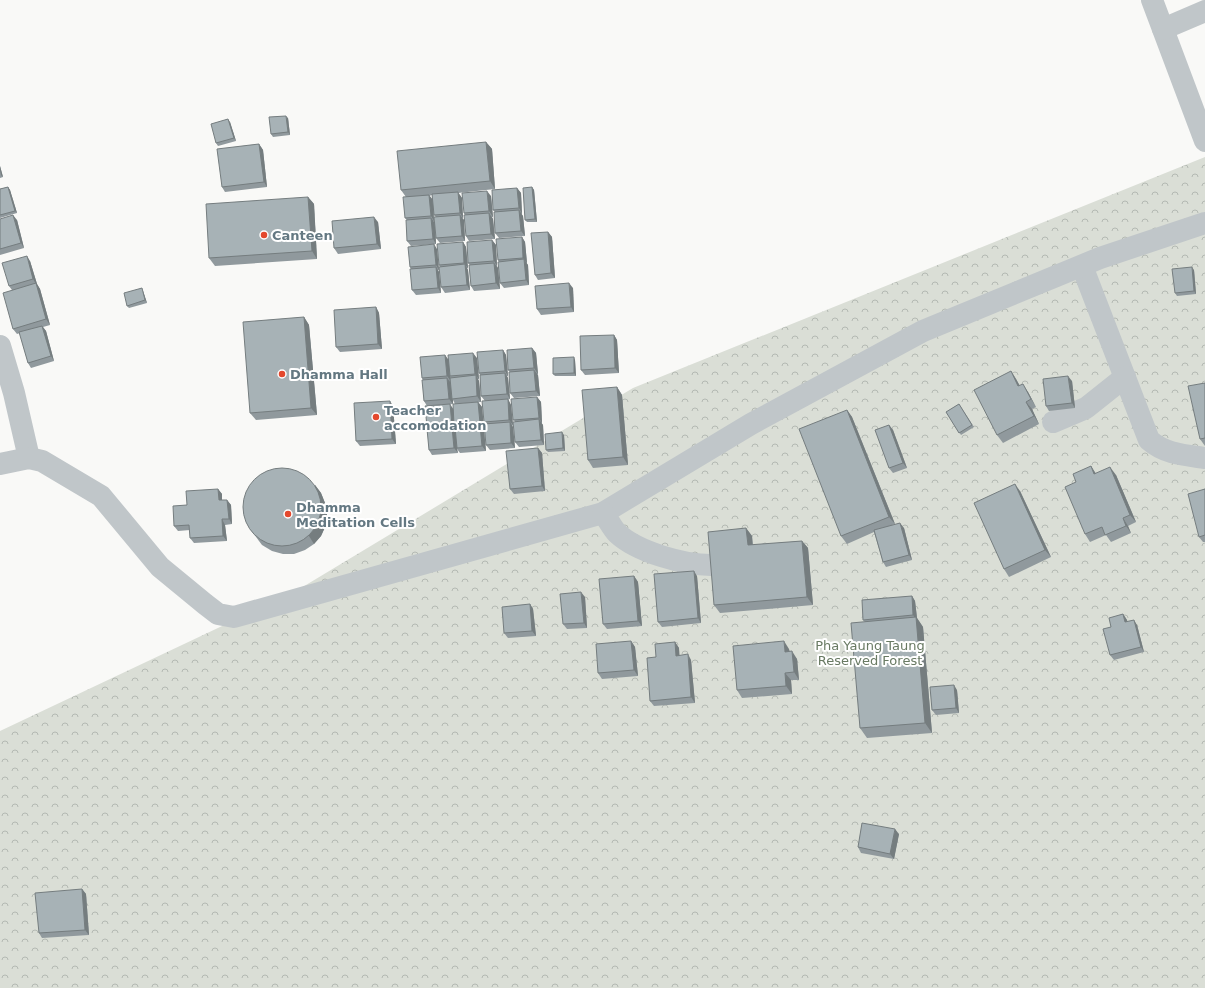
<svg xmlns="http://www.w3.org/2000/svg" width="1205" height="988" viewBox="0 0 1205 988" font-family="'DejaVu Sans',sans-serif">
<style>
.forest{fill:url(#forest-crowns)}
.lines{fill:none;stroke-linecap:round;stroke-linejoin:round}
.minor{stroke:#c0c6c9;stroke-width:22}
.wall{fill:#90999d}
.shaded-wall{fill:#757d7f}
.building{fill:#a7b2b6;stroke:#757d7f}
.poi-dot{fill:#e4482d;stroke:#fff;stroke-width:1.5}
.labels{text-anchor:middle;stroke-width:4;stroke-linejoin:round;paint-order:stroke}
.poi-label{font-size:13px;font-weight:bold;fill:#647882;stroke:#fff;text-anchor:start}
.park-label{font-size:13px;fill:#697a63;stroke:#fff}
</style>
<defs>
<pattern id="forest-crowns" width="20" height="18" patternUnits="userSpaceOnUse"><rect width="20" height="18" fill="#daded6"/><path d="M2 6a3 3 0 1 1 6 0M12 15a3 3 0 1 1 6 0" fill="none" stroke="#b4b9b3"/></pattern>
</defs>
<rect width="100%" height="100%" fill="#f9f9f7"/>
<path class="forest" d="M1205,157V988H0V731L296,591L633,388Z"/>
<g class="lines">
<g class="minor">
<path d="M1152,0L1205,141"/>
<path d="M1163,29L1205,11"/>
<path d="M1082,266L1149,440C1165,454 1184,455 1205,458"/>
<path d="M0,346L14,393L29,458"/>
<path d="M1053,422L1086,408L1125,377"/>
<path d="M0,464L29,458L42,461L101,496L160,567L205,604L218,614L234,617L603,513L751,424L923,331L1100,258L1205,223"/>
<path d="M603,513C608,519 612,528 617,533C637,552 684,565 711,565"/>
</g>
</g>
<g class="wall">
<path d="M288,118L290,135L273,137L271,134Z"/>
<path d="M230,122L236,141L218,146L216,143Z"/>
<path d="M486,142L492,149L495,189L458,193L462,198L463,218H462L464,220L465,241L440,243L436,238V217L434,215L432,195L429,196L433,200L434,221H433L435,223L436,244L411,246L407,241V220L405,218L406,197L401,190Z"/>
<path d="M259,144L263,150L267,187L225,192L222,187Z"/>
<path d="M0,166L3,177L0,178Z"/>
<path d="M8,187L10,190L17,213L0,218V189Z"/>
<path d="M532,187L534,190L537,222H527L525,220Z"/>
<path d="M517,188L521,193L522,214H521L523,216L525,236L499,238L495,233V212L493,210Z"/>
<path d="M491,196L493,217H492L493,219L495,239L469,241L466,236L465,215L464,213Z"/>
<path d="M308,197L314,204L317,259L215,266L209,258Z"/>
<path d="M0,219L17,220L24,248L0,255Z"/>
<path d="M378,222L381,249L338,254L334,248Z"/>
<path d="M548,232L552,237L555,278L538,280L535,275Z"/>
<path d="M522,237L525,242L527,263H526L528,265L529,285L504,288L500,283L499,262L498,260Z"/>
<path d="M492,240L496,245L497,266L498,268L500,289L474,291L471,286L470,265L468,263Z"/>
<path d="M463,242L466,247L468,268H467L468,270L470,290L445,293L441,287L440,267L439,265Z"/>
<path d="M437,249L439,270H438L439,272L441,293L416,295L412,290L411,269L410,267Z"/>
<path d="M30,261L37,284L40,289L50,325L43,327L46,331L54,361L31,368L28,363L20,333L17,334L13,329L12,290L9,286Z"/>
<path d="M1194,270L1196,294L1177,296L1175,293Z"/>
<path d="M573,288L574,312L541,315L537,309Z"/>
<path d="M143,291L147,303L129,308L127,306Z"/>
<path d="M376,307L379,313L382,349L340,352L336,347Z"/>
<path d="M304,317L309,325L317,415L256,420L250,413Z"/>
<path d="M614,335L617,340L619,373L585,375L581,370Z"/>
<path d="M532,348L536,353L538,374H537L538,375L540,396L514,398L510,393V372L508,370Z"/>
<path d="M503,350L506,355L508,376H507L508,378L510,399L485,401L481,396L480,375L479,373Z"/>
<path d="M445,355L448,359L477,358L479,379H478L479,381L481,402L455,404L453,400V404L427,406L424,401L423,380L422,378Z"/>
<path d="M575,360L576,376H555L553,374Z"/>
<path d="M1011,371L1016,379L1020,386L1028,392L1036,407L1032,409L1039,424L1003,443L997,435Z"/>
<path d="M1072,381L1075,408L1049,411L1046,406Z"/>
<path d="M1205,383V446L1200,439Z"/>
<path d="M617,387L622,395L628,465L593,468L588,460Z"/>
<path d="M537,397L541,402L542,423H541L543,425L544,445L519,447L515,442V421L513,420Z"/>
<path d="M508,399L511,405L513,425L512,426L513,427L515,448L490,450L486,445L485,424L484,422Z"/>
<path d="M478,402L482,407L484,428H483L484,430L486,451L460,453L457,449L458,453L432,455L429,450L428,429L427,427L453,409Z"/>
<path d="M959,404L974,427L961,435L946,412Z"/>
<path d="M393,406L396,444L360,446L356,441Z"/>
<path d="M847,410L852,417L895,524L892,525L904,528L912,560L886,567L883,562L874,532L847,544L841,536Z"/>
<path d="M889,425L893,430L907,468L893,473L889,468Z"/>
<path d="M564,435L565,451L548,452L546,450Z"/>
<path d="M538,448L542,453L545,491L514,494L510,489Z"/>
<path d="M1091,466L1096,474L1116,475L1136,522L1128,526L1131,533L1111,542L1106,535L1090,542L1085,534L1076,482Z"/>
<path d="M315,485L321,493L325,503L327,514L326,525L321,536L314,544L305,550L294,554H283L272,551L262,545L250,529Z"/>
<path d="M218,489L222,494V500H227L231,505L232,524L225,525L227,541L194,543L190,538V530L178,531L174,526L187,505Z"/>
<path d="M1205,489V542H1203L1199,537Z"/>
<path d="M1020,491L1051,557L1009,577L1004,569Z"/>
<path d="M746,528L752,536L753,545L802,541L808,548L813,605L720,613L714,605Z"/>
<path d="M634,576L638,582L642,626L607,629L603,624Z"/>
<path d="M697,576L701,623L662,627L658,622Z"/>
<path d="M912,596L915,601L917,618L923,627L932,733L867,738L860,728L865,622L863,620Z"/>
<path d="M585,597L587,628L567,629L563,624Z"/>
<path d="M530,604L533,609L536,636L508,638L504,633Z"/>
<path d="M1123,614L1127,620V622L1137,625L1144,652L1114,660L1110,655L1111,627Z"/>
<path d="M631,641L635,647L638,676L602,679L598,673Z"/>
<path d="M675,642L679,648V655L691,660L695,703L654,706L650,701L656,657Z"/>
<path d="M789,649L790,652L797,659L799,680H791L792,694L742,698L737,690Z"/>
<path d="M957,690L959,713L936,715L932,710Z"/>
<path d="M899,834L894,859L861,853L858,847Z"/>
<path d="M82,889L86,894L89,935L42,938L39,933Z"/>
</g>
<g class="shaded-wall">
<path d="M286,116L288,118L290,135L288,132Z"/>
<path d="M228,119L230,122L236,141L234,138Z"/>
<path d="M486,142L492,149L495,189L490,181Z"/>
<path d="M259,144L263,150L267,187L264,182Z"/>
<path d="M0,166L3,177L1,175L0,170Z"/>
<path d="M8,187L10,190L17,213L15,211Z"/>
<path d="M532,187L534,190L537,222L535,219Z"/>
<path d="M517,188L521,193L522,214L519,208Z"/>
<path d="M487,191L491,196L493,217L489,211Z"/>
<path d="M458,192L462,198L463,218L460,213Z"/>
<path d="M429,195L433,200L434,221L431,216Z"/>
<path d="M308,197L314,204L317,259L312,251Z"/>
<path d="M519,210L523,216L525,236L521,231Z"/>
<path d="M489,213L493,219L495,239L491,234Z"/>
<path d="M13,215L17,220L24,248L21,243Z"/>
<path d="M460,215L464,220L465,241L462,236Z"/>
<path d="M374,217L378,222L381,249L377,244Z"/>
<path d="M431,218L435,223L436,244L433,239Z"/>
<path d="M548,232L552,237L555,278L551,273Z"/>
<path d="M522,237L525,242L527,263L523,258Z"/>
<path d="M492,240L496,245L497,266L494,261Z"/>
<path d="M463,242L466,247L468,268L464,263Z"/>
<path d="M434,244L437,249L439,270L436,265Z"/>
<path d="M27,256L30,261L37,284L40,289L50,325L46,319L36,284L33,279Z"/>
<path d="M524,259L528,265L529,285L526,280Z"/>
<path d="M494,263L498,268L500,289L496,283Z"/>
<path d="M465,264L468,270L470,290L467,285Z"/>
<path d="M436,267L439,272L441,293L438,288Z"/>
<path d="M1192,267L1194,270L1196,294L1194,291Z"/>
<path d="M569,283L573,288L574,312L571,307Z"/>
<path d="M142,288L147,303L145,300Z"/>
<path d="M376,307L379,313L382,349L378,344Z"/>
<path d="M304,317L309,325L317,415L311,408Z"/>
<path d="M42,326L46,331L54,361L51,356Z"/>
<path d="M614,335L617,340L619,373L615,368Z"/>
<path d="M532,348L536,353L538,374L534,368Z"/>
<path d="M503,350L506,355L508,376L505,371Z"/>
<path d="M473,353L477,358L479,379L475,374Z"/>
<path d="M445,355L449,361L450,376V377L451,381L447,376Z"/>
<path d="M574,357L575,360L576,376L574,373Z"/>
<path d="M534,370L538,375L540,396L536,391Z"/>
<path d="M1011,371L1016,379L1024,394L1018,386Z"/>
<path d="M505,373L508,378L510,399L507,394Z"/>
<path d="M476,375L479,381L481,402L477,396Z"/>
<path d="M1068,376L1072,381L1075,408L1072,403Z"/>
<path d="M447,378L451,383L452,399L453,400V404L449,399Z"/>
<path d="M1023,384L1028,392L1036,407L1031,399Z"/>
<path d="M617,387L622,395L628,465L623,457Z"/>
<path d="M537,397L541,402L542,423L539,418Z"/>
<path d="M508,399L511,405L513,425L509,420Z"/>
<path d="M390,401L393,406L396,444L392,439Z"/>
<path d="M478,402L482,407L484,428L480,423Z"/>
<path d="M1026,402L1032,409L1039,424L1034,416Z"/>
<path d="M450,404L454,410L455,430L452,425Z"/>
<path d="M847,410L852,417L895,524L889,517Z"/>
<path d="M539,419L543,425L544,445L541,440Z"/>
<path d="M510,422L513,427L515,448L511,443Z"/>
<path d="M480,425L484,430L486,451L482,446Z"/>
<path d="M889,425L893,430L907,468L903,463Z"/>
<path d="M452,427L456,432L457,448V449L458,453L454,448Z"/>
<path d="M562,432L564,435L565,451L563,448Z"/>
<path d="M538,448L542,453L545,491L542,486Z"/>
<path d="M1091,466L1096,474H1094Z"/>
<path d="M1110,467L1116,475L1136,522L1130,515Z"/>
<path d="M1015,484L1020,491L1051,557L1045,550Z"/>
<path d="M315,485L321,493L325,503L327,514L326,525L321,536L314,544L309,536Z"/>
<path d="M218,489L222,494V505L219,500Z"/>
<path d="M227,500L231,505L232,524L229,519Z"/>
<path d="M1123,518L1128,526L1131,533L1126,526Z"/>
<path d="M222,519L225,525L227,541L223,536Z"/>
<path d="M900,523L904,528L912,560L909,555Z"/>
<path d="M746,528L752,536L753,553L748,545Z"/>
<path d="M802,541L808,548L813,605L807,597Z"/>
<path d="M694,571L697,576L701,623L698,618Z"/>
<path d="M634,576L638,582L642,626L638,621Z"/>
<path d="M581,592L585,597L587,628L584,623Z"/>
<path d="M912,596L915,601L917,618L923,627L932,733L925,723L916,620L913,615Z"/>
<path d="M530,604L533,609L536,636L532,631Z"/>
<path d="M1123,614L1127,620L1129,628L1125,622Z"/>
<path d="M1134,620L1137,625L1144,652L1141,647Z"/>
<path d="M631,641L635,647L638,676L634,670Z"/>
<path d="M784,641L789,649L790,660L785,652Z"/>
<path d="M675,642L679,648L680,661L676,656Z"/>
<path d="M792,651L797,659L799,680L794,672Z"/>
<path d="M688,654L691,660L695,703L691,697Z"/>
<path d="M785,673L791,680L792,694L786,686Z"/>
<path d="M954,685L957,690L959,713L956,708Z"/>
<path d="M895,829L899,834L894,859L890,854Z"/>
<path d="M82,889L86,894L89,935L85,930Z"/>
</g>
<g class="building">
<path d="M286,116L288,132L271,134L269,117Z"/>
<path d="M228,119L234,138L216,143L211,124Z"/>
<path d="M486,142L490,181L401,190L397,151Z"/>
<path d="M259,144L264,182L222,187L217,149Z"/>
<path d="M8,187L15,211L0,215V189Z"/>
<path d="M532,187L535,219L525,220L523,188Z"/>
<path d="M517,188L519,208L493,210L492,190Z"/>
<path d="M487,191L489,211L464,213L462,193Z"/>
<path d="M458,192L460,213L434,215L432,194Z"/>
<path d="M429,195L431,216L405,218L403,197Z"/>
<path d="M308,197L312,251L209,258L206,204Z"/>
<path d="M519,210L521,231L495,233L494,212Z"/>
<path d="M489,213L491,234L466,236L464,215Z"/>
<path d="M13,215L21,243L0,249V219Z"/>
<path d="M460,215L462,236L436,238L434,217Z"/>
<path d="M374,217L377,244L334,248L332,221Z"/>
<path d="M431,218L433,239L407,241L406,220Z"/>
<path d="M548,232L551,273L535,275L531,233Z"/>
<path d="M522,237L523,258L498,260L496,239Z"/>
<path d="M492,240L494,261L468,263L467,242Z"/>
<path d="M463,242L464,263L439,265L437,244Z"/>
<path d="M434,244L436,265L410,267L408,247Z"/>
<path d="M27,256L33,279L9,286L2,263Z"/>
<path d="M524,259L526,280L500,283L498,262Z"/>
<path d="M494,263L496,283L471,286L469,265Z"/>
<path d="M465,264L467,285L441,287L439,267Z"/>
<path d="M436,267L438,288L412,290L410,269Z"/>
<path d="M1192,267L1194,291L1175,293L1172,269Z"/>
<path d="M36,283L46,319L13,329L3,293Z"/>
<path d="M569,283L571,307L537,309L535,286Z"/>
<path d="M142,288L145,300L127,306L124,293Z"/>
<path d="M376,307L378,344L336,347L334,310Z"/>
<path d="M304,317L311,408L250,413L243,322Z"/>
<path d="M42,326L51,356L28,363L19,332Z"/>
<path d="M614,335L615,368L581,370L580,336Z"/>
<path d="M532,348L534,368L508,370L507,350Z"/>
<path d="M503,350L505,371L479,373L477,352Z"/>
<path d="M473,353L475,374L450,376L448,355Z"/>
<path d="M445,355L447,376L422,378L420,357Z"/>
<path d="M574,357V373L553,374V358Z"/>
<path d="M534,370L536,391L510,393L509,372Z"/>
<path d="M1011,371L1018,386L1023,384L1031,399L1026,402L1034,416L997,435L974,390Z"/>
<path d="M505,373L507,394L481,396L480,375Z"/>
<path d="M476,375L477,396L452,399L450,378Z"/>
<path d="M1068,376L1072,403L1046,406L1043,379Z"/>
<path d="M447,378L449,399L424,401L422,380Z"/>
<path d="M1205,383V438L1200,439L1188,386Z"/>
<path d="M617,387L623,457L588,460L582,390Z"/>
<path d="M537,397L539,418L513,420L511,399Z"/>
<path d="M508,399L509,420L484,422L482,401Z"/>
<path d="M390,401L392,439L356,441L354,403Z"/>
<path d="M478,402L480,423L454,425L453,404Z"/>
<path d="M450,404L452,425L427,427L425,406Z"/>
<path d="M959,404L972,425L959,433L946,412Z"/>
<path d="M847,410L889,517L841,536L799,429Z"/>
<path d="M539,419L541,440L515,442L513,422Z"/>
<path d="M510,422L511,443L486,445L484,424Z"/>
<path d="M480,425L482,446L457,448L455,427Z"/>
<path d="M889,425L903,463L889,468L875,430Z"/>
<path d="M452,427L454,448L429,450L427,429Z"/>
<path d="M562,432L563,448L546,450L545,434Z"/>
<path d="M538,448L542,486L510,489L506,451Z"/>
<path d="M1091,466L1094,474L1110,467L1130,515L1123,518L1126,526L1105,535L1102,527L1085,534L1065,487L1076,482L1073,474Z"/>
<circle cx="282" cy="507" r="39"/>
<path d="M1015,484L1045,550L1004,569L974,503Z"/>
<path d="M218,489L219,500H227L229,519H222L223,536L190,538L189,525L174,526L173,506L187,505L186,491Z"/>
<path d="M1205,489V535L1199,537L1188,494Z"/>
<path d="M900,523L909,555L883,562L874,530Z"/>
<path d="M746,528L748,545L802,541L807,597L714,605L708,532Z"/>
<path d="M694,571L698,618L658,622L654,574Z"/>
<path d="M634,576L638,621L603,624L599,579Z"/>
<path d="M581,592L584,623L563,624L560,594Z"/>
<path d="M912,596L913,615L863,620L862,600Z"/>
<path d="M530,604L532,631L504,633L502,607Z"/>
<path d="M1123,614L1125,622L1134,620L1141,647L1110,655L1103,629L1111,627L1109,618Z"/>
<path d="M916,617L925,723L860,728L851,623Z"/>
<path d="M631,641L634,670L598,673L596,644Z"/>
<path d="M784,641L785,652L792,651L794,672L785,673L786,686L737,690L733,646Z"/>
<path d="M675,642L676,656L688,654L691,697L650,701L647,658L656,657L655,644Z"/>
<path d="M954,685L956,708L932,710L930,687Z"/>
<path d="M862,823L895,829L890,854L858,847Z"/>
<path d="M82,889L85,930L39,933L35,893Z"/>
</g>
<g class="poi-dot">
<circle cx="264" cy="235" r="4"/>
<circle cx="282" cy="374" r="4"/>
<circle cx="376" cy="417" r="4"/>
<circle cx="288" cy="514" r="4"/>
</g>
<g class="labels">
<g class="poi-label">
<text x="272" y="240">Canteen</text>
<text x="290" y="379">Dhamma Hall</text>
<text x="384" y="415">Teacher<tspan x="384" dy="15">accomodation</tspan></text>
<text x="296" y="512">Dhamma<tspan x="296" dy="15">Meditation Cells</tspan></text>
</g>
<g class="park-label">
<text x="870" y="650">Pha Yaung Taung<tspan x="870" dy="15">Reserved Forest</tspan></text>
</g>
</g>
</svg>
